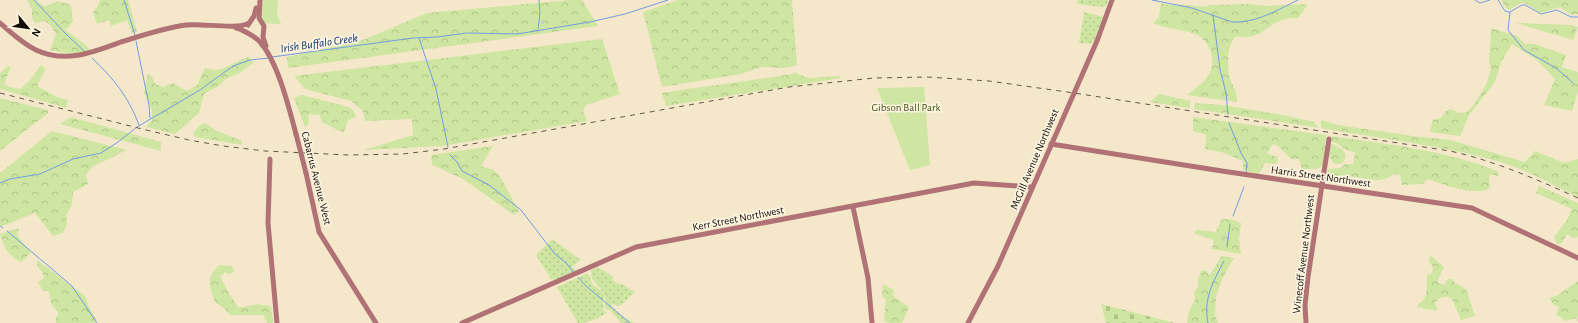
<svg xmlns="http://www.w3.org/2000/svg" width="1578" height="323" viewBox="0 0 1578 323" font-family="'Alegreya Sans',sans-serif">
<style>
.grass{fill:url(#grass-dots)}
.forest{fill:url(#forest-crowns)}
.cemetery{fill:url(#cemetery-stones)}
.park{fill:#cee6a2}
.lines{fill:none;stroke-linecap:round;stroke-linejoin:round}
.stream{stroke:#719de4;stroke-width:1}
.secondary{stroke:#b07275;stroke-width:5}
.rail{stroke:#605848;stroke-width:1;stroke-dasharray:5 5;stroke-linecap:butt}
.secondary-bridge{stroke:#b07275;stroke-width:5}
.labels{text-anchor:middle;stroke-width:3;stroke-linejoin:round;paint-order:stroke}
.park-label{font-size:11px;fill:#3e4f11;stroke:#fef6e3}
.street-label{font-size:11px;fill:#130e05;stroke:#fef6e3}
.water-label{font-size:12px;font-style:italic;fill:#0b3270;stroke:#fef6e3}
</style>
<defs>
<pattern id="grass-dots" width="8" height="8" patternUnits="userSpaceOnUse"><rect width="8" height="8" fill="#cee6a2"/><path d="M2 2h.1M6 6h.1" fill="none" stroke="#b0c48a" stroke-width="1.8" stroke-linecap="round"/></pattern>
<pattern id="forest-crowns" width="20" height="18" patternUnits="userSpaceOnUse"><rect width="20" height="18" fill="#cee6a2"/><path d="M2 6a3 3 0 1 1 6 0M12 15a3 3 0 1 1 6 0" fill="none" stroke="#b0c48a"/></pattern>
<pattern id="cemetery-stones" width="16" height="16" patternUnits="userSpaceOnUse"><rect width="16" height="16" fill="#cee6a2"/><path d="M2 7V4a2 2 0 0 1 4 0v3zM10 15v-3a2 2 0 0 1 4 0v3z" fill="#b0c48a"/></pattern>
</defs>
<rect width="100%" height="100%" fill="#f5e8ca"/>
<g class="grass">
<path d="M1079,0H1108L1106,6L1100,7L1078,4L1076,2Z"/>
<path d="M1082,11L1103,17L1095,39L1091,44L1079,43L1084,14Z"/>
<path d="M552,239L581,260L576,263V264L572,266L575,271L555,280L551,279L536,255Z"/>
<path d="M598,267L613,277L612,280L619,284L620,283L635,292L620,306L610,304L621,316C626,317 629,322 635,323H621L610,310L605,308V304L607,302L605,300C606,286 590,286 591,270Z"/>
<path d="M586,274L589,275L593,285L602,291L604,295L603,310L606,312L609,311C601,318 588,323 578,323L557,287Z"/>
</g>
<g class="forest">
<path d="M27,0H37C46,12 47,3 57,2C62,1 67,4 71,5L73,21L69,27L65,30L85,44L90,50C76,55 64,53 50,50L56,34L50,25L45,21L35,23L32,18V10Z"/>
<path d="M100,0H128L137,32L132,33L127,20L111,26L109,20L97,24L93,12L99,4Z"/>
<path d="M570,0H582L598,26L288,68L287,57L363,40L427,13Z"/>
<path d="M678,0H792L797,65L785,68L762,67L741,74L662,87L643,12Z"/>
<path d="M1501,0H1578V14L1571,15L1560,7L1540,13L1525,3H1521L1509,10L1506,8Z"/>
<path d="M1161,3C1174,7 1175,4 1187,5C1195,5 1203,9 1210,5L1250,4L1266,6L1307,4L1306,7L1298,18C1294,18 1289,18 1285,19C1267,24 1260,41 1237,36C1226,44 1227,65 1230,78C1233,88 1237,90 1237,102L1187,95C1204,82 1218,74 1210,50C1208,45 1203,38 1199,36C1186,29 1169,30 1153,23L1159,17Z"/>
<path d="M1516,23L1572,25L1578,27L1573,40Z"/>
<path d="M1491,28L1517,36L1525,44H1535L1566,55L1562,67L1578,72V91L1572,111L1544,105L1555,79L1537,60L1512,44L1501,62L1495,82L1469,115L1460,136L1430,132L1433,120L1441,118L1445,112L1450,109L1461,113L1467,112L1473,106L1486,85L1491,70L1489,63Z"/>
<path d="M602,39L620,94L586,105L583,111L587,121L443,146L364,150L413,135L412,119L365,121L363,111L351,101L305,89L294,76Z"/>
<path d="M249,57L253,63L238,74L227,78L220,85L204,94L199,113L175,134L146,127L152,120V110L144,92L148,73L152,77L155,84L163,87L172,83L187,91L197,85L205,68C208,68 211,70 215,70C227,70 237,59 249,57Z"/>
<path d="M8,66L11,67L4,84L9,87L20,89L30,80L40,66H43L45,70L37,86L57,97L68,100L66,108L0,89V73Z"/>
<path d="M796,73L808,78L840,76L841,78L666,106L662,93C707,86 752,81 796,73Z"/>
<path d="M1159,94L1191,101L1189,108L1150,102Z"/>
<path d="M302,95L345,106L352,109L356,116L354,118L348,120L344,132H341L322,122L320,115L308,114L309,123L305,127L294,98Z"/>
<path d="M0,98L48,110V113L0,151Z"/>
<path d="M1195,103L1223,105L1283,115L1314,122L1319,128L1194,109Z"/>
<path d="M71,117L161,142V151L60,124Z"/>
<path d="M1193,117L1326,135L1323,165L1317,169H1302L1299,159H1291L1278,146L1273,144L1267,153L1270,155L1277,157L1278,162L1275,164L1265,163L1259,174L1243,170V161L1221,152L1205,149L1206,135L1193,131Z"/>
<path d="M1321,120L1338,125L1413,136L1450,140L1525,162L1535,151L1564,163L1578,159V197C1553,185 1527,170 1500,162C1441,145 1381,139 1321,128Z"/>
<path d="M205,123L217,131L242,141V145L195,137L193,133L199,126Z"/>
<path d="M52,131L127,150L92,167L86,175L88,184L73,192L72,205L66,215L67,225L63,233L53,236L35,213L0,227V173Z"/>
<path d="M1331,136C1386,144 1445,150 1497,171L1499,173L1498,176L1491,174L1489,177L1490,188C1474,197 1443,184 1427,179L1423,184L1402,185L1400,175L1393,174C1378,188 1356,173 1338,176L1336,182L1326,178L1328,169L1341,168L1345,164H1353L1355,152L1346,150L1336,143L1330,141Z"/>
<path d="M1331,144C1341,147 1352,154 1341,164H1334L1329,156Z"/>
<path d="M493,146L481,166L493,170L499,175L519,211L514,215L463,179L432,165L431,155Z"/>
<path d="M1539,186L1578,203V237L1573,238L1567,234L1561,244H1556V241L1554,237L1567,220L1572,209L1536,193Z"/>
<path d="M1225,219L1234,220L1241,223L1239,240L1241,254L1212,249L1214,241L1212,239L1195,234V231L1198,230L1216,232L1221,220Z"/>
<path d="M19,228L17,235L31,253L21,262C8,256 4,247 0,234Z"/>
<path d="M1430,255L1444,267L1438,280V282L1444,285L1448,279H1452L1455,283L1466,289L1475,316L1461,320L1452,299C1447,295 1442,297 1437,300L1435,304L1438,310C1432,311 1424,308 1417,307L1418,304C1429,300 1426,287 1427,276L1432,273L1433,267L1429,262Z"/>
<path d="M1221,256L1234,258L1222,279L1216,297L1215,315L1218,323H1187L1189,311L1195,300L1194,292L1198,287V279L1201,271L1206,270L1209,275L1215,267Z"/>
<path d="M37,260L85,296L89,307L96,319L95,323H56V317L58,315V312L51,304L49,291H43L38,282L44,278L43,274L37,265Z"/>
<path d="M220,265L232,266L234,272L229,274L225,272L220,276L228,292L239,308L257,304L271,306L273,323H267L263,315H230L225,309L215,302C209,286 205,277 220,265Z"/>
<path d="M1578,281V322L1577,318L1565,321L1562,318L1556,315L1559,307L1553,304L1549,298L1558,295Z"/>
<path d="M883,284L894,290L893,296L909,307L902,323H889L884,321L886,299L882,296Z"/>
</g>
<path class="cemetery" d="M1101,304L1175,323H1106Z"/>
<g class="park">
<path d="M261,0H278L277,15L281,23L280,24L264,23L261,20Z"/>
<path d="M924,87L930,165L910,170L877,88Z"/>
</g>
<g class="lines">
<g class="stream">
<path d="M34,0L66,34L85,52"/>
<path d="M124,0L135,35"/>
<path d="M1152,0L1192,8L1232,22C1257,23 1277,10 1298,0"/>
<path d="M1475,0L1480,3L1490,0"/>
<path d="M1498,0L1505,11L1509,12"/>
<path d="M1510,12L1508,30L1524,50L1556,68L1573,83"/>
<path d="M1510,12L1522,5H1525L1541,14L1557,10L1571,17H1578"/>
<path d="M1213,15L1220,69L1226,93L1228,114"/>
<path d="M538,29L540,14L539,0"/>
<path d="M419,38L436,89L448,147"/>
<path d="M136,41L149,105L150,118"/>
<path d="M272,57L413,38L437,37L467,33L517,34L590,22L625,14L668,0"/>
<path d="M92,58C114,79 128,96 139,125"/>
<path d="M1229,123L1241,153L1247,163L1246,172"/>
<path d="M450,155L457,162L462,171L489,185L521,210L554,253L567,264L573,272"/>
<path d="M0,183L10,179L40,174L73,159L101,153L118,142L137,127L200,90L233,66L250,60L269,58"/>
<path d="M1233,216L1244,187"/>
<path d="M0,226L3,228"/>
<path d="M7,231L72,286L97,323"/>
<path d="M1227,247L1230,224"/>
<path d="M578,277L586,286L630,323"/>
<path d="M1208,323C1203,299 1213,282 1224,261"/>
</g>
<g class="secondary">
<path d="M260,0L259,18L264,26L263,37L266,46"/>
<path d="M0,23C11,33 23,44 36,50C65,64 94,52 121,42C143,35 164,28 186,25C202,23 238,30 249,23"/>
<path d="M248,25L254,16L256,8"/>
<path d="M236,28C242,29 257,38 260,42C278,62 289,108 296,134"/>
<path d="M1051,144L1222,171L1472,208L1578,258"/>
<path d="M270,159L268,223L277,323"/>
<path d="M306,173L319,232L376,323"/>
<path d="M853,207L868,278L872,323"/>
<path d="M462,323L636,247L974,183L1032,187"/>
<path d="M968,323L998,266L1097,41L1112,0"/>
<path d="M1306,323L1305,305L1308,277L1329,139"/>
</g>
<path class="rail" d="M0,93L142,129L189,140L223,146L265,151L348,155L403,154L444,149L789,87L874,78L927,77L989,81L1074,93L1450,151C1495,161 1536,179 1578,198"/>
<path class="secondary-bridge" d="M296,134L306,173"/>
</g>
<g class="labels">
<g class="park-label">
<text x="906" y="111">Gibson Ball Park</text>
</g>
<g class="street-label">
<text transform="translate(1034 159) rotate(-67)" y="4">McGill Avenue Northwest</text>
<text transform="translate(1321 176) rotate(8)" y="4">Harris Street Northwest</text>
<text transform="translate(317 178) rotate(76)" y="4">Cabarrus Avenue West</text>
<text transform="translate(738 218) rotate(-11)" y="4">Kerr Street Northwest</text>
<text transform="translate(1303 254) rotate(-83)" y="4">Winecoff Avenue Northwest</text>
</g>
<g class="water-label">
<text transform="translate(319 43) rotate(-8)" y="4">Irish Buffalo Creek</text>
</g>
</g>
<g transform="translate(28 28) rotate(119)" stroke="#fef6e3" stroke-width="3" paint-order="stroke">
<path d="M0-3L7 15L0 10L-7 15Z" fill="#130e05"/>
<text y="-6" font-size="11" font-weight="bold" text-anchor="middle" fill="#130e05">N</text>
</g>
</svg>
